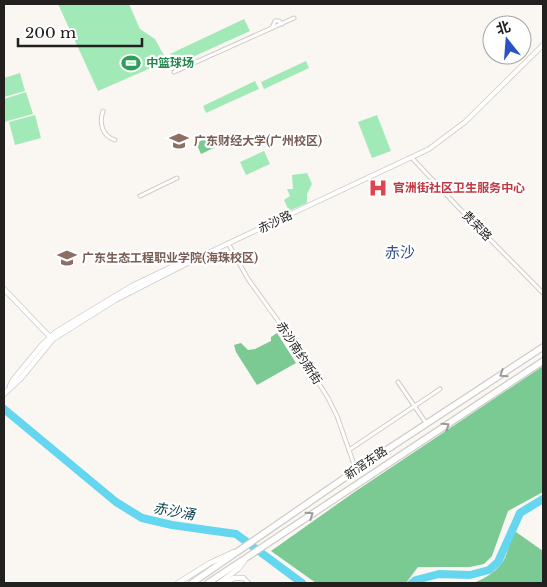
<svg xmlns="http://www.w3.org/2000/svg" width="547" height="587" viewBox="0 0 547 587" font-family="'Libre Baskerville','Noto Sans SC',serif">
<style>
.green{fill:#a1eab7}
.forest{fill:#7bc993}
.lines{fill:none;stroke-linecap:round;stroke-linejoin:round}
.river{stroke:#65d6f0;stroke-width:8}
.minor-casing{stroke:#cfccc7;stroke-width:5}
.tertiary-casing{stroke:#cfccc7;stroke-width:5.5}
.secondary-casing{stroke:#cfccc7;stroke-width:6}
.trunk-casing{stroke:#cfccc7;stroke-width:8}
.minor{stroke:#fff;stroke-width:3}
.tertiary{stroke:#fff;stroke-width:4}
.secondary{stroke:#fff;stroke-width:4.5}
.trunk{stroke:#fff;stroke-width:5.5}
.oneway{stroke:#9c9b9b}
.labels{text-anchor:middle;stroke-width:4.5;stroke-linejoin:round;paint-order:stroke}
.leisure-label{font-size:12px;font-weight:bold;fill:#27864d;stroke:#fff;text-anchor:start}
.education-label{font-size:12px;font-weight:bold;fill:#785e54;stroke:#fff;text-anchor:start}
.health-label{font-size:12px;font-weight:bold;fill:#be3a42;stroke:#fff;text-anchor:start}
.street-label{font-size:12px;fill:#232120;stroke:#fff}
.water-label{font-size:14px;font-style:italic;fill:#093f4a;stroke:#fff}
.quarter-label{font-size:15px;fill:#37508a;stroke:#fff}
</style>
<rect width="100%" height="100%" fill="#faf6f2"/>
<g class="green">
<path d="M58,4H129L140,29L155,39L167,61L98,91Z"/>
<path d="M244,19L250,31L175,65L170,54Z"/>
<path d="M306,61L309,68L264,89L261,82Z"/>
<path d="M20,73L25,91L4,97V78Z"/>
<path d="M255,81L259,89L206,113L203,106Z"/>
<path d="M26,92L33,114L4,122V99Z"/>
<path d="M35,115L41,138L15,145L9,122Z"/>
<path d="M377,115L391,151L372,158L358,122Z"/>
<path d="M264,151L270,164L246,175L240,162Z"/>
<path d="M307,173L312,184L307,194V203L289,211L284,200L290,196L287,189H293L292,175Z"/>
</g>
<g class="forest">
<path d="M215,134L220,145L201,154L196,143Z"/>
<path d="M277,333L296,363L257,385L236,352L234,345L241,343L248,350L255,349L271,341V337Z"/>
<path d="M543,366V492L508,511L492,556L484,564L470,567H418L406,583H316L271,551L353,493Z"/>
<path d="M516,532L543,551V583H473C485,579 499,570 505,558C509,549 509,539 516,532Z"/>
</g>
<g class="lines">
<g class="river">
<path d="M4,409L116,502L142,518L172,525L236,534L302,583"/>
<path d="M412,583L416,580L439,574L470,575L489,570L498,562L520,513L543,499"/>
</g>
<g class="minor-casing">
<g id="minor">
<path d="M272,28L275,21H279L282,24"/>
<path d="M174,72L294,18"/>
<path d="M103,111C99,123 102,136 115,140"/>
<path d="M412,158L458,207L543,293"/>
<path d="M140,196L177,178"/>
<path d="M228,243L248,279L289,336L328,398L337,416L356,470"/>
<path d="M398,382L426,423"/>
<path d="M349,450L440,389"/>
<path d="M243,578L249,583"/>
</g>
</g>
<g class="tertiary-casing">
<g id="tertiary">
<path d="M193,260L429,149L465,122L543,45"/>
<path d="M4,289L51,338"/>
</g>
</g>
<g class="secondary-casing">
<g id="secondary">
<path d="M10,386L13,380L42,345L56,332L132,286L180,263L189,261"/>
<path d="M4,394L21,378L53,339L115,300L193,260"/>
<path d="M178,583L210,563L234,552"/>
<path d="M219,583L238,569L245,560"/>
<path d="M225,583L234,578H243"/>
</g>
</g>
<g class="trunk-casing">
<g id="trunk">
<path d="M192,583L356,470L543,347"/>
<path d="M208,583L543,361"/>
</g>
</g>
<use href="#minor" class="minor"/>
<use href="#tertiary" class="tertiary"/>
<use href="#secondary" class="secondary"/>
<use href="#trunk" class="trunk"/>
</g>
<defs><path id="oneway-chevron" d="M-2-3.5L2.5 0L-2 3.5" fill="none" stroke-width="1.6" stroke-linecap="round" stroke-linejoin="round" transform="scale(1.25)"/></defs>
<g class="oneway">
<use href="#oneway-chevron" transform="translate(503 374) rotate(147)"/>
<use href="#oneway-chevron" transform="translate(446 426) rotate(-34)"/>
<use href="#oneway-chevron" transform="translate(310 515) rotate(-34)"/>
</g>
<defs>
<g id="stadium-bare" transform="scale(1.5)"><path d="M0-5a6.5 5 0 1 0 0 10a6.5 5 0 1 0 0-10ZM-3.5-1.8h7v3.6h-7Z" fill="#2e9e5b" stroke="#fff" stroke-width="2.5" paint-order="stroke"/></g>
<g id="university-bare" transform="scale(1.5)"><path d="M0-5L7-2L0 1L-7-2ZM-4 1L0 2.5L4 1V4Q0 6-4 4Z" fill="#8d6e63" stroke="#fff" stroke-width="2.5" paint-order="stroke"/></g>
<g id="hospital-bare" transform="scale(1.5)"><path d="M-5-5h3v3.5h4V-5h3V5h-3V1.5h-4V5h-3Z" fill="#e0444e" stroke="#fff" stroke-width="2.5" paint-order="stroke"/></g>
</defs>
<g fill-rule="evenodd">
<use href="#stadium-bare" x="131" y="63"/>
<use href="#university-bare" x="179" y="141"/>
<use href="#hospital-bare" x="378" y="188"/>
<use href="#university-bare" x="67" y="258"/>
</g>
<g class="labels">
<g class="leisure-label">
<text x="146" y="67">中篮球场</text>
</g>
<g class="education-label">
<text x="194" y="145">广东财经大学(广州校区)</text>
<text x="82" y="262">广东生态工程职业学院(海珠校区)</text>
</g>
<g class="health-label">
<text x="393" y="192">官洲街社区卫生服务中心</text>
</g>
<g class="street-label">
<text transform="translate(275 222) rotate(-25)" y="4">赤沙路</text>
<text transform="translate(477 226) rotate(46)" y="4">贵荣路</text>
<text transform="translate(299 353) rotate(57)" y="4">赤沙南约新街</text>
<text transform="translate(366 463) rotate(-34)" y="4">新滘东路</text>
</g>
<g class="water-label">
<text transform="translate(174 511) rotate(10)" y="5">赤沙涌</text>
</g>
<g class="quarter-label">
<text x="400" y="258">赤沙</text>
</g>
</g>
<rect width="547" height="587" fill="none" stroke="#232120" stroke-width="10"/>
<g transform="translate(507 40) rotate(343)"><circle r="24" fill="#ffffff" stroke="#a7a6a6"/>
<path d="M0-4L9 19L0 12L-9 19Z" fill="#2953c2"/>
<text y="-8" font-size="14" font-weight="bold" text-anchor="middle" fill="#232120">北</text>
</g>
<path d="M18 38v8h124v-8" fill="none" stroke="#232120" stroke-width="2.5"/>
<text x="25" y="38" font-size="15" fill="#232120" stroke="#ffffff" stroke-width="4" paint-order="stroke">200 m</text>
</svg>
